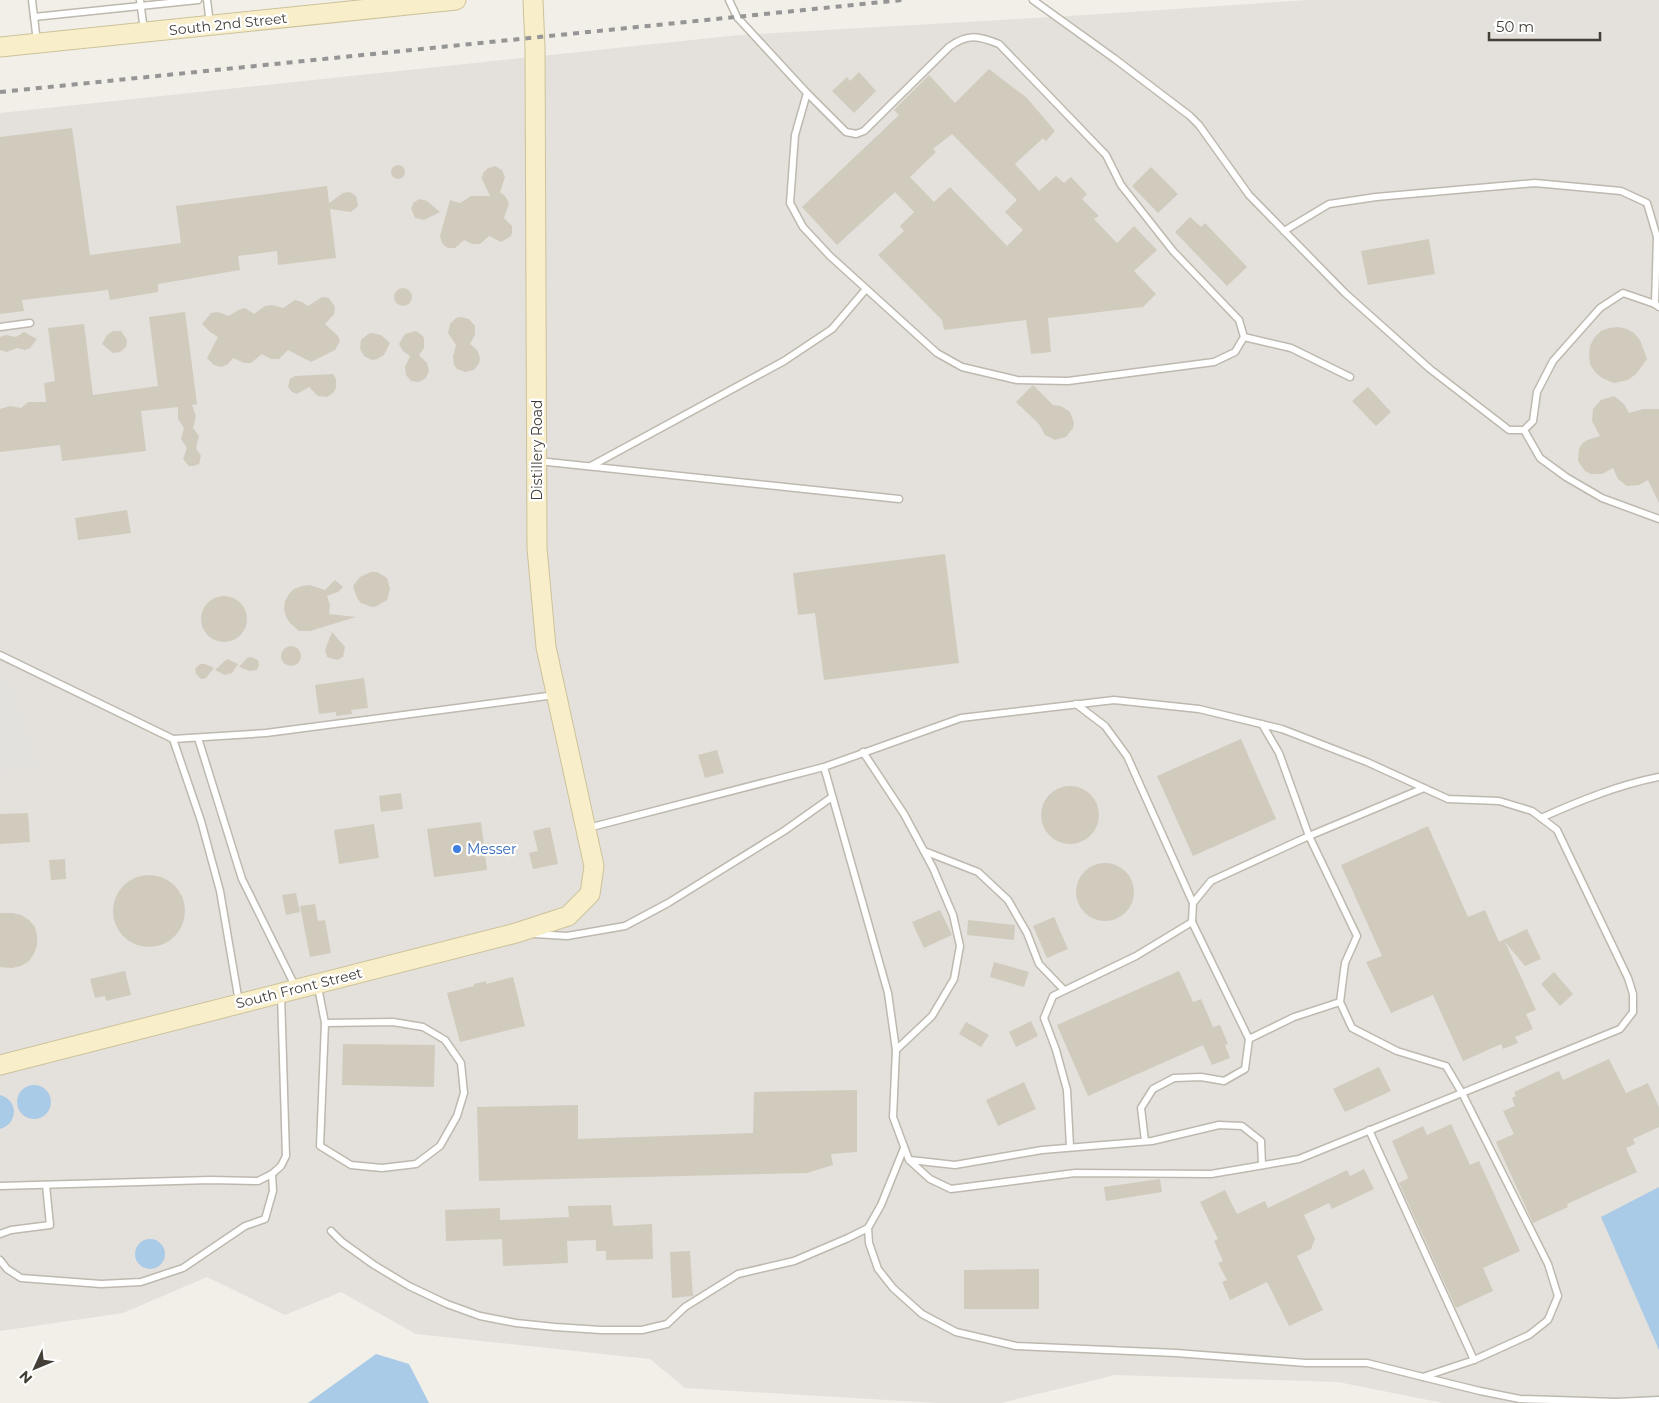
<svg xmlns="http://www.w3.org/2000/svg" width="1659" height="1403" viewBox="0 0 1659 1403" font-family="Montserrat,sans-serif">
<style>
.industrial{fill:#e4e0db}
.parking{fill:#e3e1de}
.water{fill:#aacbe7}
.building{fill:#d1cbbe;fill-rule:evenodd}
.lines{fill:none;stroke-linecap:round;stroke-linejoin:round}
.lane-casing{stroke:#beb9ae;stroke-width:9}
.secondary-casing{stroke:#ccc29b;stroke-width:21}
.lane{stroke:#fff;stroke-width:6}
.secondary{stroke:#f8efca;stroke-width:19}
.rail{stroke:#959595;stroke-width:4;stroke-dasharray:6 6;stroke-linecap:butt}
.shop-dot{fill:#3f7fe0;stroke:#fff;stroke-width:2}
.labels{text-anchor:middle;stroke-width:4.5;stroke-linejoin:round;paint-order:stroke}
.street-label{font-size:14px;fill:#433f37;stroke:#fff}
.shop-label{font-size:14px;fill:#366cbe;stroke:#fff;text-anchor:start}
</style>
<rect width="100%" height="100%" fill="#f1efe7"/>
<path class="industrial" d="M1309,0H1659V1403H1443L1338,1382L1115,1375L1001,1403H938L685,1388L650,1359L416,1334L341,1292L285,1315L207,1277L123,1313L0,1331V113L739,35L1086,15Z"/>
<path class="parking" d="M0,680L11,686L36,768L0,770Z"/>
<g class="water">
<circle cx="34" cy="1102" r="17"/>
<path d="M0,1095C19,1100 18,1124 0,1129Z"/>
<path d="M1659,1187V1350L1601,1217Z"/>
<circle cx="150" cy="1254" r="15"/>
<path d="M376,1354L409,1364L429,1403H308Z"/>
</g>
<g class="building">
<path d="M989,69L1027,98L1055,131L1046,141L1043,138L1015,164L1039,191L1056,176L1064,183L1071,177L1087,194L1082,199L1099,216L1094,219L1117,243L1134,226L1157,250L1134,271L1156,294L1143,307L1048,318L1051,352L1031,354L1026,320L944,330L942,320L878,255L904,231L900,226L914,212L895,192L837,245L802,207L899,115L894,110L929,75L955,103ZM952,134L1017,200L1005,212L1023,230L1007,246L950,187L934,202L910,177L936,152L933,149Z"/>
<path d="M859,72L876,91L854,113L832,91L847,77L850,81Z"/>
<path d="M72,128L90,255L181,243L176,206L327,186L329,203L343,193L350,192L356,196L358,206L351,212L330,209L336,258L278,265L277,251L238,256L240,270L158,284V292L110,300L108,290L22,300L24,311L0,314V137Z"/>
<circle cx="398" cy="172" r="7"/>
<path d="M495,166L502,170L505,177L500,192L505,196L509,203L504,218L512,226V233L511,236L501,242L489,236L480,244H472L464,240L455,248H448L445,246L442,243L440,236L450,200L460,203L471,196H490L481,177L482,178L483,173L488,168Z"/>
<path d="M1151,167L1178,194L1158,213L1132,186Z"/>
<path d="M420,199L427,201L440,212L424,220L415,218L411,208L414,202Z"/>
<path d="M1190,217L1201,227L1205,223L1247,267L1227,286L1175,232Z"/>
<path d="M1429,239L1435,274L1368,285L1361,251Z"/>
<circle cx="403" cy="297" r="9"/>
<path d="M322,297L329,298L335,307L334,314L325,324L338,336L340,341L335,350L311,362L288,350L279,359H271L262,354L251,363H244L233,358L228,364L221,367L214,365L207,358L218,337L210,332L202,324L211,313L218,312L229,316L238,310L245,308L254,314L265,306L272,305L283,308L295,300L302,302L308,306Z"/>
<path d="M185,312L197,404L192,405L196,416L193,428L199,436L196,448L201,456L199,464L194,466H189L183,459L187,448L181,439L184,428L178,419V407L141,411L146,451L62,461L60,445L0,452V409L10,406L21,408L28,402H46L44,383L55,381L48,328L84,324L93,395L158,386L149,317Z"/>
<path d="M461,317L469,319L475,326V335L470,344L477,350L480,358L479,363L474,370L465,372L457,369L454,365L453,356L456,345L448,333L450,324L456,318Z"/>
<path d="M1618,327L1627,329L1634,333L1640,340L1647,359L1636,374L1628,380L1614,383L1602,378L1595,372L1590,364L1589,355L1590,346L1594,338L1601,331L1609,328Z"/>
<path d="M113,331H121L127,340L126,347L120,352L113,353L102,344L107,335Z"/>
<path d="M416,331L423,336L424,339V348L419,355L427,363L429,371L426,378L419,382L411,381L406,375L405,367L410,356L403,351L399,344L405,334Z"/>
<path d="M24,332L37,339L30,348L25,350L17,348L7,352L0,350V337L6,335L16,337Z"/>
<path d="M372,333L381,335L390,343L384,355L377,359L372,360L364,356L360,349L361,340L368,334Z"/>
<path d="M333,374L336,379V388L334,392L327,397L318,396L309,387L297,394L292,392L288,387L290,379L295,376Z"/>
<path d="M1033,385L1053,405L1061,406L1070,412L1074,423L1073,428L1066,437L1055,440L1045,435L1039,424L1016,402Z"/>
<path d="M1368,387L1391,412L1376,426L1352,401Z"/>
<path d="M1614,396L1624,404L1629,413L1643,409H1659V503L1648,480L1639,485L1627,486L1618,479L1613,468L1602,474H1591L1585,471L1578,461L1579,449L1582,444L1587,440L1600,436L1592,421L1593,409L1601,400Z"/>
<path d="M127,510L131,533L78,540L75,518Z"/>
<path d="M945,554L959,663L824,680L815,613L798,615L793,573Z"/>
<path d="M371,572H377L387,578L390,589L387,600L377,606L372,607L361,603L357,598L353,586L360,577Z"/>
<path d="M335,580L343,587L338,592L327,596L330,605L329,614L356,617L310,631H299L290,623L286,617L284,609L285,601L289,594L294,589L302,586L310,585L325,590Z"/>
<circle cx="224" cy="619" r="23"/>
<path d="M332,632L345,647L343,657L337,660L327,657L325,650Z"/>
<circle cx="291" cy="656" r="10"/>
<path d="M251,657L258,660L259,665L257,670L250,671L239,667L247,658Z"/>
<path d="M227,659L238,664L232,673L225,675L215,670Z"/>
<path d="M200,664H205L214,668L206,678L201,679L196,674L195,669Z"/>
<path d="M364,678L368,708L351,710L352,714L336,716V712L319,714L315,685Z"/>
<path d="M1241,739L1276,819L1193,856L1157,776Z"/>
<path d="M717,750L724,773L705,778L698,755Z"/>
<circle cx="1070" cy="815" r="29"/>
<path d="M401,793L403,809L381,812L379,796Z"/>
<path d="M28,813L30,842L0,844V814Z"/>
<path d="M481,822L487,870L434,877L427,829Z"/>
<path d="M374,824L379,858L339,864L334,830Z"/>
<path d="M1428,826L1468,917L1485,910L1499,942L1527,929L1541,959L1525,966L1505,942L1536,1010L1526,1014L1533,1029L1515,1037L1518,1043L1503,1049L1501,1044L1463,1061L1433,995L1391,1013L1366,962L1382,956L1341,865Z"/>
<path d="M550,827L558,864L533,869L529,853L538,851L533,831Z"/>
<path d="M65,859L66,879L51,880L49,860Z"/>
<circle cx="1105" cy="892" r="29"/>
<circle cx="149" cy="911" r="36"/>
<path d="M296,893L300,912L286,915L282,895Z"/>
<path d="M315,904L318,921L325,920L331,953L310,957L300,906Z"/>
<path d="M940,910L952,935L924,948L912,922Z"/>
<path d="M0,913H13L21,915L29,920L35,927L37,936V945L34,954L29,961L21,966L12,968L0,967Z"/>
<path d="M1054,917L1068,949L1047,958L1033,926Z"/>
<path d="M968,920L1015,925L1014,940L967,935Z"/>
<path d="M994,962L1029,972L1024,987L990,977Z"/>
<path d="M125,971L131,995L106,1001L105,996L95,998L90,979Z"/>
<path d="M1179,971L1193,1002L1201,999L1213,1027L1220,1025L1228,1044L1225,1045L1230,1058L1212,1065L1203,1045L1088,1096L1057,1025Z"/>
<path d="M1554,972L1573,994L1560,1006L1541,984Z"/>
<path d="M513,977L525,1026L460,1042L447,993L474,986V984L486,981V984Z"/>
<path d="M1031,1021L1038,1036L1016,1047L1009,1032Z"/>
<path d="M966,1022L989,1035L981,1047L959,1034Z"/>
<path d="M343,1044L435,1045L434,1087L342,1085Z"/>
<path d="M1609,1059L1626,1093L1648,1083L1659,1107V1127L1633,1139L1635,1144L1626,1148L1637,1172L1567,1204L1568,1207L1533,1223L1496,1142L1514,1134L1503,1111L1515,1106L1512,1098L1516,1096L1514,1092L1559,1071L1563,1080Z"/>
<path d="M1379,1067L1391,1091L1345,1112L1333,1089Z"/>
<path d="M1024,1082L1036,1109L998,1126L986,1100Z"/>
<path d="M857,1090V1152L831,1154L833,1165L807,1173L479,1181L477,1107L578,1105V1139L753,1133L754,1092Z"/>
<path d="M1451,1124L1470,1165L1479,1161L1520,1251L1483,1268L1493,1291L1456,1308L1399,1183L1408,1178L1392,1141L1423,1126L1427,1135Z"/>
<path d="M1364,1169L1374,1189L1332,1209L1329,1203L1304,1215L1315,1239L1311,1249L1297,1256L1323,1310L1289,1326L1267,1282L1230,1300L1222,1282L1227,1280L1218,1263L1223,1261L1214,1241L1218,1239L1200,1202L1225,1190L1237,1214L1265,1201L1268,1208L1347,1170L1350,1176Z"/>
<path d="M1160,1179L1162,1192L1106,1201L1104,1187Z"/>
<path d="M611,1205L613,1226L652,1224L653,1259L606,1260V1251H596V1240L567,1241L568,1263L503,1266L502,1239L446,1241L445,1210L500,1208V1220L569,1217L568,1206Z"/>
<path d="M690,1251L693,1296L672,1298L670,1252Z"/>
<path d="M1039,1269V1309H964V1270Z"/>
</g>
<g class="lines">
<g class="lane-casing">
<g id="lane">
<path d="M32,0L37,42"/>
<path d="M140,0L144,31"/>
<path d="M207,0L210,24"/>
<path d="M729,0L737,17L807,93L846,132L856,134L864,131L949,47C968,33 979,36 999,44L1106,155L1121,185L1173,251L1239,320L1244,337L1235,352L1214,362L1068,381L1017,380L962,367L937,353L830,256L803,227L790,203L795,135L807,93"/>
<path d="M1033,0L1115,59L1190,116L1199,125L1249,195L1345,293L1430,369L1509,430H1524L1533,421L1537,392L1553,361L1600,308L1623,293L1655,304L1659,307"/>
<path d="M34,17L198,0"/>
<path d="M1284,231L1329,204L1376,197L1535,183L1621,191L1647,203L1657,237L1655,304"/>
<path d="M0,327L30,323"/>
<path d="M1244,337L1291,348L1350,377"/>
<path d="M1524,430L1540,458L1566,477L1602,498L1659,519"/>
<path d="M538,461L899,499"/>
<path d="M591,466L784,361L832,329L866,289"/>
<path d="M0,655L173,739L266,733L555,695"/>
<path d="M1076,704L1105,726L1127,756L1193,903"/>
<path d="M198,738L242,879L296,988"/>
<path d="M173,739L201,821L220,891L239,1002"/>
<path d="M863,752L904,814L933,868L953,915L960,946L954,979L932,1016L896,1050"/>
<path d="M1424,788L1309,836L1357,936L1345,963L1340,1002L1352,1028L1397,1051L1446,1066L1462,1093L1548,1264L1558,1296L1548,1320L1529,1335L1474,1360"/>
<path d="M1541,818C1579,801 1618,785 1659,777"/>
<path d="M588,828L824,767L961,718L1114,700L1199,709L1282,729L1367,762L1448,799L1499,801L1532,811L1557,830L1628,978L1633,994V1012L1620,1029L1299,1159L1211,1174L1075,1173L951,1189L930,1179L909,1160L893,1117L896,1050L888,993L824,767"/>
<path d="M924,851L978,872L1008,900L1027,933L1039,964L1064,990"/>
<path d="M1192,922L1249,1039"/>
<path d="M534,934L567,936L625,926L668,903L784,831L832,797"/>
<path d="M318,987L325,1023L393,1022L423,1027L445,1040L461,1063L464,1093L457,1116L440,1146L416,1164L382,1168L351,1165L320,1146L325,1023"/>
<path d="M1145,1141L1141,1108L1153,1089L1174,1078L1201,1077L1224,1081L1245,1069L1249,1039L1294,1017L1340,1002"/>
<path d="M1070,1147L1067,1090L1056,1050L1044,1018L1053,996L1136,956L1192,922L1193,903L1211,881L1309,836L1279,753L1262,724"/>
<path d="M910,1160L955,1165L1042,1150L1152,1141L1219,1125L1242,1126L1261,1141L1262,1165"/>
<path d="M0,1186L210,1180L258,1181L272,1174L281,1166L286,1156L281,994"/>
<path d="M868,1228L869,1243L878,1269L893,1288L922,1314L956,1332L1016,1346L1176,1353L1306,1363H1367L1423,1377L1474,1360L1369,1130"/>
<path d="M331,1231L342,1242L374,1265L409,1286L447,1304L480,1316L516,1323L555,1327L601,1330H642L667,1324L685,1307L738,1274L794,1261L848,1238L868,1228L881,1205L904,1148"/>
<path d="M0,1234L11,1230L50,1225L46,1185"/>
<path d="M0,1260L7,1269L21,1278L101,1284L141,1282L183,1268L245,1226L265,1219L273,1191L272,1174"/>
<path d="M1423,1377L1480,1391L1520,1399L1616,1402L1659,1400"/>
</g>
</g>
<g class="secondary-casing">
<g id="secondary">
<path d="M0,47L456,0"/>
<path d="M0,1065L516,933L568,916L590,894L594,866L546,647L537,548L535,47L533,0"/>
</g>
</g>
<use href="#lane" class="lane"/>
<use href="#secondary" class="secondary"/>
<path class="rail" d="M0,92L902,0"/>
</g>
<circle class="shop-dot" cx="457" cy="849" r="5"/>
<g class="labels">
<g class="street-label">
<text transform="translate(228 24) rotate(-6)" y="5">South 2nd Street</text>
<text transform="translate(537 450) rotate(-90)" y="5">Distillery Road</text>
<text transform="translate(299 988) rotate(-14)" y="5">South Front Street</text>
</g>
<g class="shop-label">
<text x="467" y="854">Messer</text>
</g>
</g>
<g transform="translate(35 1368) rotate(226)" stroke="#ffffff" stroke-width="4" paint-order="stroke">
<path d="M0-4L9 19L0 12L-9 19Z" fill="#433f37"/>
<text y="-8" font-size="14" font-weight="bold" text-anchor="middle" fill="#433f37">N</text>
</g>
<path d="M1489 32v8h111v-8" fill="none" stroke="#433f37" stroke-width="2.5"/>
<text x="1496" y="32" font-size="15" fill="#433f37" stroke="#ffffff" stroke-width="4" paint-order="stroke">50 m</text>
</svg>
